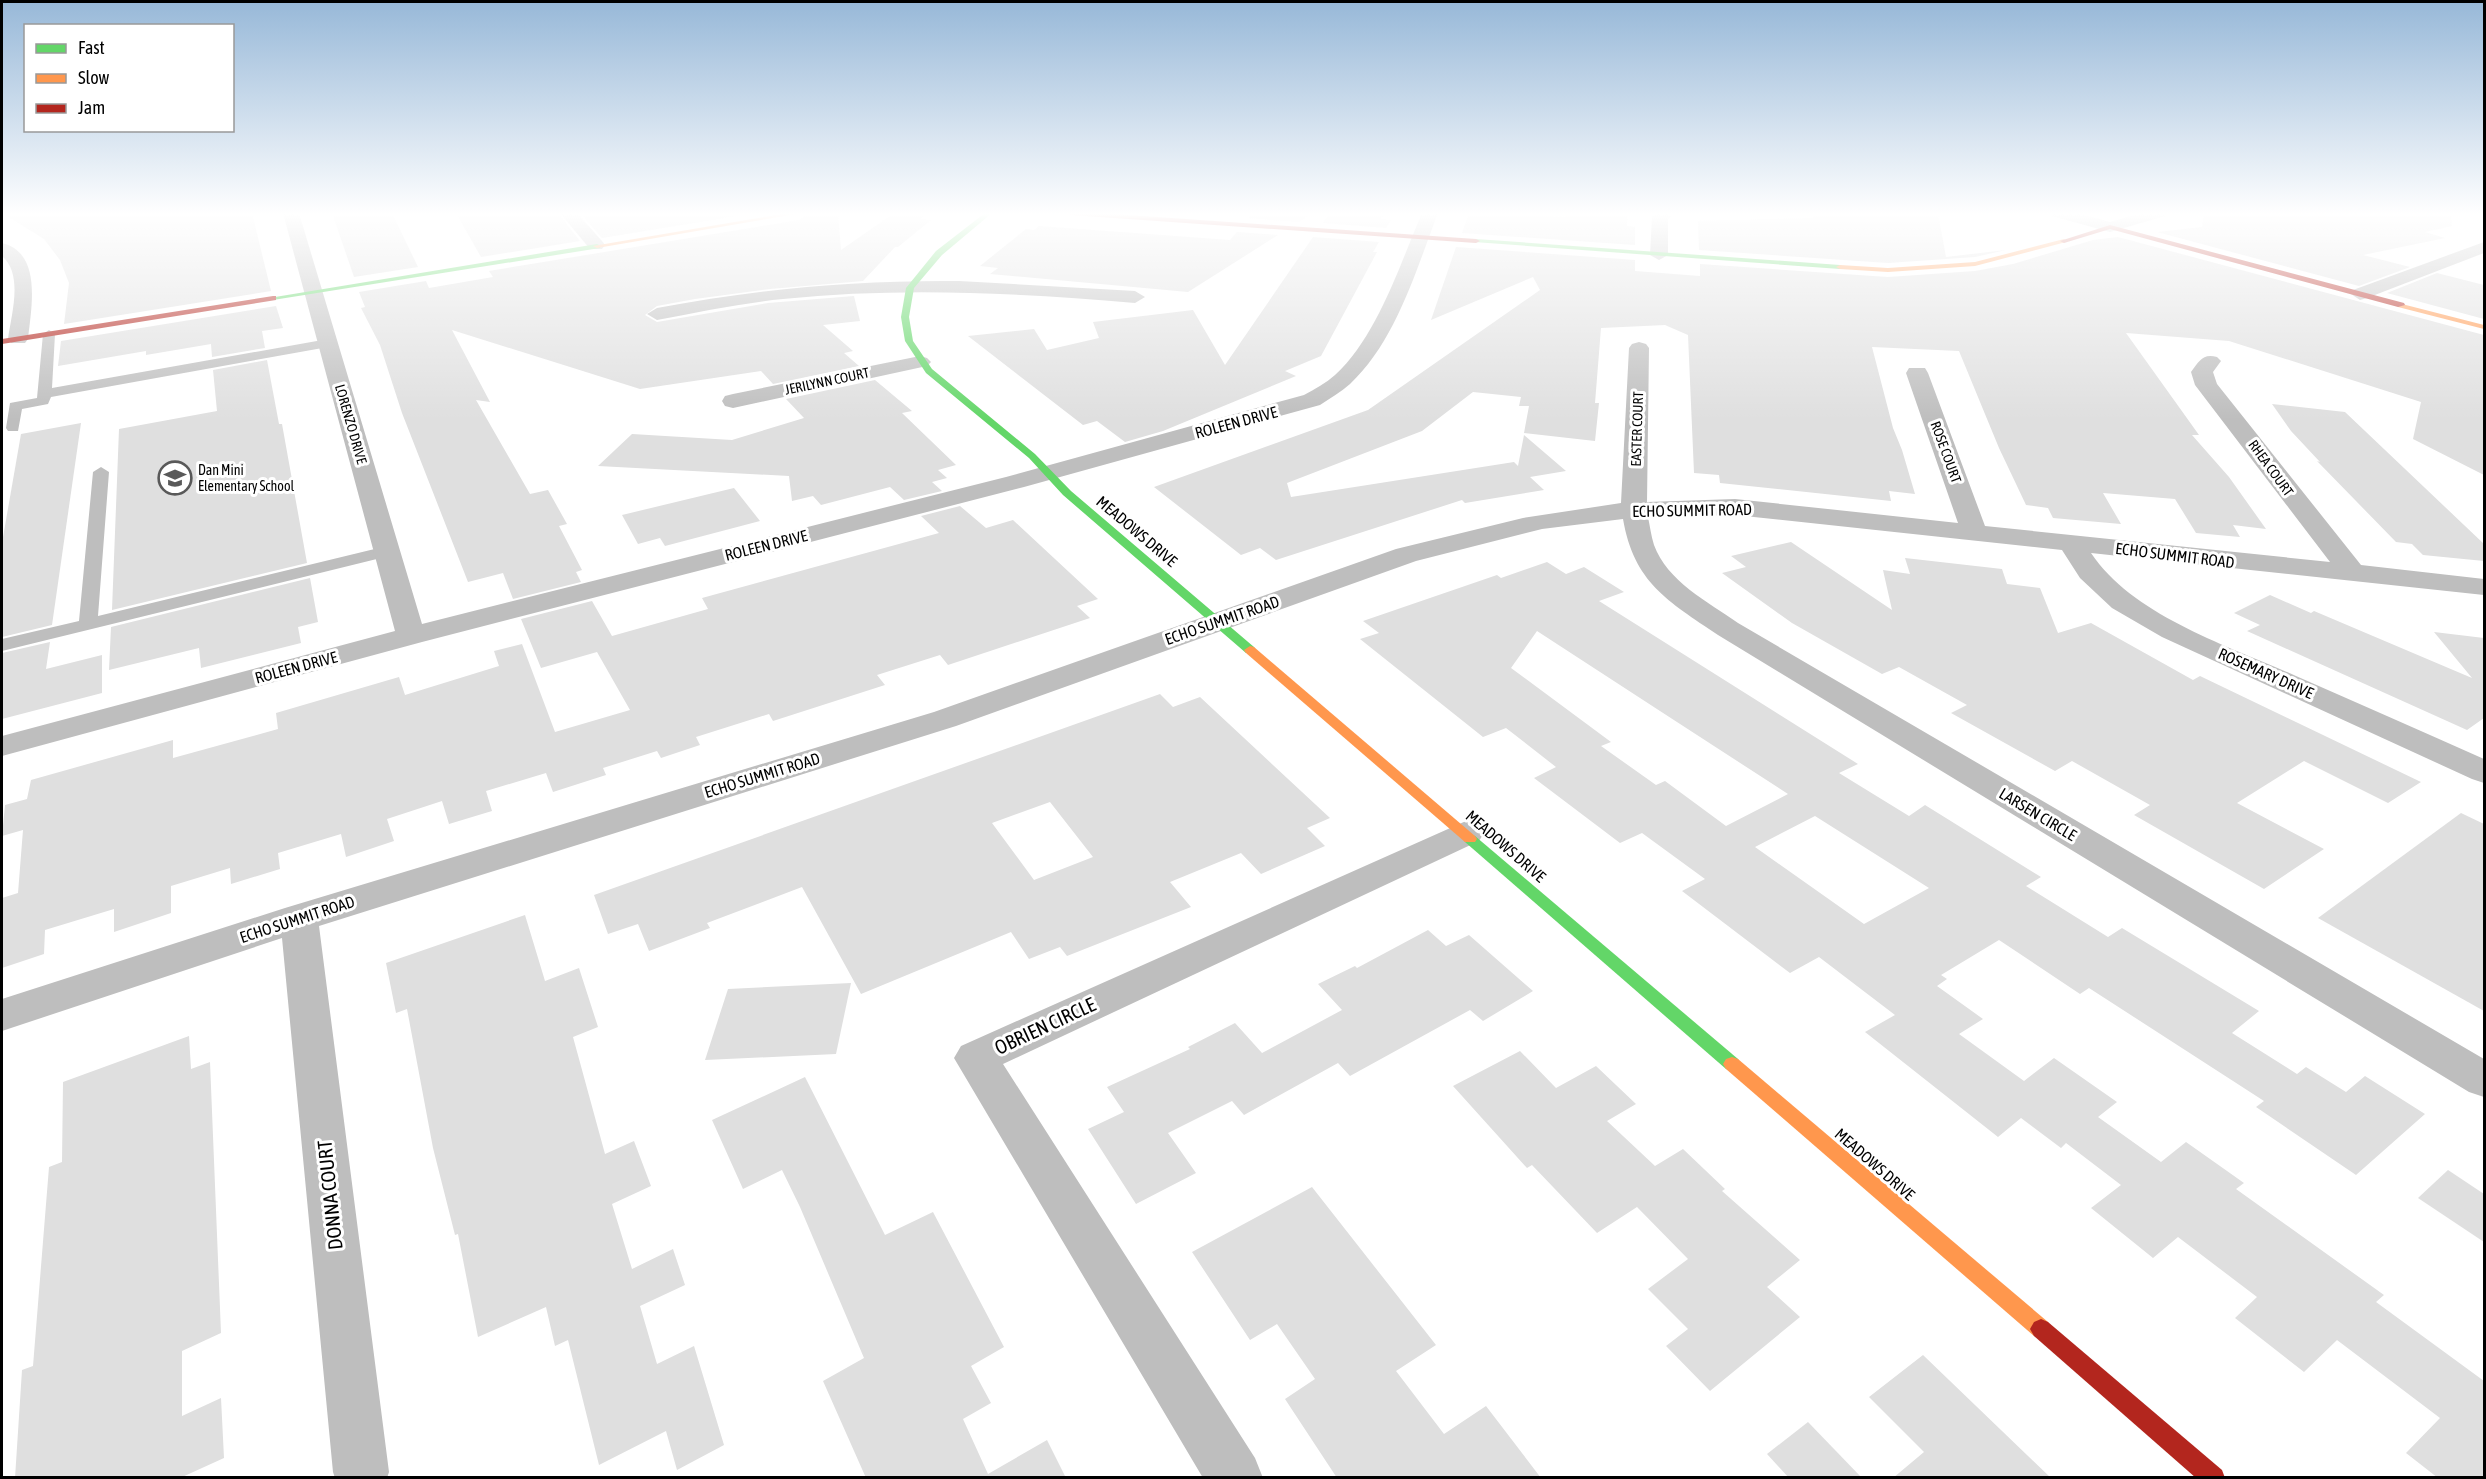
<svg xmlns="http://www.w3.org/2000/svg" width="2486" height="1479" viewBox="0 0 2486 1479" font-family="'Asap Condensed',sans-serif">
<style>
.building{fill:#dfdfdf;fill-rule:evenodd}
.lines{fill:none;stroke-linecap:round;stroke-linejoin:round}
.lane{fill:#bebebe;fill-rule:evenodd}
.street{fill:#bebebe;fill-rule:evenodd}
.fast{fill:#63d668;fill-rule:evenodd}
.slow{fill:#ff974d;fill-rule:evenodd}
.jam{fill:#b3261e;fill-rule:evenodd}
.labels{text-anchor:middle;stroke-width:6;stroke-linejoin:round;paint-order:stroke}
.far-street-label{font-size:14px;fill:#000;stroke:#fff}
.far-poi-label{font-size:14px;fill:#000;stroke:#fff;text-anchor:start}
.street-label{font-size:16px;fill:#000;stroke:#fff}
.near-street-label{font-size:20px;fill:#000;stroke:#fff}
</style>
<rect width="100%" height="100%" fill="#fff"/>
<g class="building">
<path d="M2,213H252L271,291L64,324L69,283L60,260L44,239Z"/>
<path d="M332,213H392L418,267L354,277Z"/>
<path d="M456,213H558L580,241L481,257Z"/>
<path d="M580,213H755L602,238Z"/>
<path d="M809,213H838L841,250L894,213H927L921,219L931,220L898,247H895L863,281L770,289L695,299L657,306L645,315L657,322L768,303L854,296L860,321L823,325L853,351L844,353L859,366L773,384L761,371L640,389L452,330L490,402L476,400L530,494L548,490L567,524L559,526L582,570L576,572L581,582L513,599L503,573L468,582L402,413L380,345L361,308L365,307L359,292L426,281L429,288L493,277L489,271L799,220Z"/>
<path d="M1252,213H1313L1299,222L1248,218Z"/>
<path d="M1330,213H1385L1381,219L1391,220L1386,228L1323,223Z"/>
<path d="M1469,213L1565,217L1566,213H1628L1627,226L1635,227V245L1462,233Z"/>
<path d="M1815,213H1938L1946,257L2006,250L1975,257L1888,263L1699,250L1698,221L1812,218Z"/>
<path d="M2204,213H2451L2452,226L2425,232L2445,238L2363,255L2410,267L2359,286L2157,232L2202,227Z"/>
<path d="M1039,226L1230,240L1237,232L1278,235L1188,292L990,274L998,268L980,266L1026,229L1034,230Z"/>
<path d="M1313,237L1379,242L1373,252H1377L1321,356L1285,371L1296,376L1163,431L1125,442L1097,421L1083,425L968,336L1034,329L1047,350L1099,338L1093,322L1193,310L1225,365Z"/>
<path d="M2118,237L2484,335V475L2413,439L2421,402L2229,341L2126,333L2199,435H2192L2229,477L2266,529L2233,525L2240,537L2196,533L2175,499L2103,493L2121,524L2053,518L2048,508L2026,505L1999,448L1959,351L1872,347L1893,428L1902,450L1915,494L1889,491L1891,501L1720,483L1719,475L1694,473L1688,335L1665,325L1601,328L1595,403H1599L1595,441L1524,433L1529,406H1519L1521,397L1473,392L1422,431L1287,483L1291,497L1514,462L1518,466L1524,435L1566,471L1530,477L1544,490L1465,503L1462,500L1276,560L1260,548L1241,555L1154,487L1368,410L1540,290L1533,277L1431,320L1456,247L1635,260V271L1700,276V264L1888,277L1975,271L2013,264L2093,240Z"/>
<path d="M2437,273L2484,285V319L2387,293Z"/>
<path d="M276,306L283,328L262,331L265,348L212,357L211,344L146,355V351L58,366L61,341Z"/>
<path d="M267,360L279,424H282L307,563L112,610L119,429L217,411L213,370Z"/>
<path d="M875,380L912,411L902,413L956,465L938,470L947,478L932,482L942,491L904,500L890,487L821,505L813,496L792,501L789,476L598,466L632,434L732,440L804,418L786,399Z"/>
<path d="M2272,404L2345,412L2484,544V561L2423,555L2412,544L2396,542L2317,461L2320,462L2291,431Z"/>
<path d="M81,423L52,625L2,637V543L21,434Z"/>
<path d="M734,488L760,521L665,546L660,538L638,544L622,515Z"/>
<path d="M960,506L986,528L1013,520L1098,599L1077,606L1090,618L948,665L940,655L877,675L885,685L773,721L769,714L696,737L700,745L661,758L657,751L603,768L606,775L553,792L546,773L486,791L492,811L449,824L442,801L387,819L394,841L346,857L341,834L278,853L280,869L231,884L230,868L171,886V913L114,932V909L45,930L44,954L2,968V898L18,893L23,830L2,836L5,805L27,799L31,780L173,740V758L253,736L278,729L276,713L399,677L405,695L499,666L494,651L522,644L555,732L630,710L597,652L541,668L521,619L592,601L612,636L708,609L702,598L939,533L921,516Z"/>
<path d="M1791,542L1892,610L1883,570L1910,574L1905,558L2002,569L2007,584L2040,588L2058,633L2091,623L2193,680L2200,676L2421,782L2388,803L2304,761L2237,803L2324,849L2264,889L2134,815L2150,805L2072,761L2055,771L1951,713L1967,705L1899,667L1882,674L1792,623L1722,573L1746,567L1731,556Z"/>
<path d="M1547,562L1566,574L1584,567L1624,592L1599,601L1858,764L1839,773L1909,816L1925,805L2041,877L2026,886L2108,937L2122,928L2259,1011L2232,1033L2297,1074L2306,1067L2346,1092L2365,1076L2425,1114L2356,1175L2256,1107L2264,1101L2089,988L2080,994L1999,940L1941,975L1947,979L1937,986L1983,1019L1959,1034L2024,1081L2054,1058L2117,1102L2098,1117L2161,1162L2186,1142L2244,1183L2236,1189L2384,1295L2376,1302L2484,1381V1478H2438L2406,1453L2440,1418L2337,1340L2304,1372L2235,1318L2257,1297L2178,1237L2153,1258L2091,1208L2121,1185L2066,1143L2061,1148L2021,1118L1998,1137L1865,1032L1895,1015L1819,957L1790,973L1682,891L1705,879L1642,833L1620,843L1534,778L1556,767L1506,728L1483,737L1360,639L1379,633L1363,621L1497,575L1501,578ZM1537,631L1660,711L1788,794L1726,826L1665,781L1656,785L1601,746L1611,742L1511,668ZM1815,816L1929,888L1864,924L1755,847Z"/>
<path d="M310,578L318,622L298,627L301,643L201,668L199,648L109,670L111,627Z"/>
<path d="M2270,595L2311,613L2314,611L2472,678L2434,632L2484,638V718L2467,730L2247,631L2260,625L2234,613Z"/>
<path d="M50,642L46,669L102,655V693L2,719V653Z"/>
<path d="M1160,694L1173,707L1200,697L1330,818L1307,828L1325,846L1261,874L1241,853L1170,882L1191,907L1067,956L1060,947L1029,959L1011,932L861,994L802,887L707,923L710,928L649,951L638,924L608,934L594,895ZM1050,802L1093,857L1034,880L992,823Z"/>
<path d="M2461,813L2484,824V1011L2318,918Z"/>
<path d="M525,915L545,981L579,968L598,1027L573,1037L605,1154L634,1141L651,1186L612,1204L632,1269L673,1249L685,1285L640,1306L657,1364L694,1346L724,1445L677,1470L666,1431L599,1465L568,1340L555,1346L546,1307L478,1337L458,1234L455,1235L433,1148L407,1009L396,1013L386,963Z"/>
<path d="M1428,930L1446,946L1469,935L1533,991L1483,1021L1470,1010L1350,1076L1338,1063L1244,1115L1232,1101L1168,1133L1196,1173L1136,1204L1088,1129L1124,1112L1107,1087L1190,1049L1188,1047L1235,1023L1262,1053L1342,1010L1318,984L1355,966L1357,968Z"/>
<path d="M851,983L836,1054L705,1060L728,989Z"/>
<path d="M189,1036L191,1069L210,1062L221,1333L182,1351V1416L221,1398L224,1458L180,1478H15L22,1370L33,1366L49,1167L62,1162L63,1082Z"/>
<path d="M1520,1051L1556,1088L1596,1066L1636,1104L1607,1121L1655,1166L1683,1149L1725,1189L1722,1191L1800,1260L1767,1287L1800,1317L1710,1391L1666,1346L1688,1329L1648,1289L1688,1259L1637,1207L1597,1233L1532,1165L1527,1168L1453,1086Z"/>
<path d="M805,1077L885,1235L933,1212L1004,1347L971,1366L991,1403L963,1419L988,1474L1047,1440L1066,1478H866L823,1381L864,1358L800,1207L782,1170L743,1189L712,1120Z"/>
<path d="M2448,1170L2484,1194V1242L2418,1198Z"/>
<path d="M1312,1187L1436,1345L1396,1371L1444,1434L1486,1406L1541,1478H1337L1285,1399L1315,1379L1277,1324L1250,1340L1192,1252Z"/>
<path d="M1923,1355L2051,1478H1893L1924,1452L1869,1397Z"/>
<path d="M1808,1422L1862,1478H1789L1767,1454Z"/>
</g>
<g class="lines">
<g class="lane">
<path d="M49,330L55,334L52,388L328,339L335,343L328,347L51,397L48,404L22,409L18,431H8L6,428L10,403L37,398L43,334Z"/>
<path d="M101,467L109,472L98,616L387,546L396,551L393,555L2,651V639L79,621L93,472Z"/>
</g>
<g class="street">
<path d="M283,213H299L422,624L1006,477L1304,395C1315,389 1326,383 1335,375C1377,337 1400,264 1422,213H1438C1416,270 1396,341 1350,384C1341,392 1330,398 1320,405L1024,487L422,642L2,756V736L395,631Z"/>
<path d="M560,213H577L602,241L605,245L602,249H590Z"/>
<path d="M1655,213H1674L1668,219V255L1659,260L1650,255L1652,217Z"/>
<path d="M2050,213H2077L2110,222L2141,213H2167L2165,216L2110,232L2052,216Z"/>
<path d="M2484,242V253L2367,298L2360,300L2351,294L2353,290Z"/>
<path d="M2,243C43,253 31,309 28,339L25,343H11L8,339C11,315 24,275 2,256Z"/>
<path d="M959,281L1135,291L1145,297L1135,303C1018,293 901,287 783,299C741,303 699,312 657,320L647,314L657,308C759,289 855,280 959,281Z"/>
<path d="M1639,342L1646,344L1649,348L1647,502L1735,499L1958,523L1906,373L1909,368H1925L1928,373L1985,526L2330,562L2195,385L2191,372C2199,361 2203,353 2217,357L2221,361L2213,372L2217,384L2361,565L2484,579V595L2091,553C2133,616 2229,646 2296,676C2359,704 2422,731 2484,759V783L2472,779L2162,637L2112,608L2080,578L2062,550L1735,515L1648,517C1650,526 1651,536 1654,545C1667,581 1708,602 1738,623L2484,1059V1097L2469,1092L1718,635C1668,601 1634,583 1623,519L1542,529L1416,561L956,726L319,926L389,1472L387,1478H335L333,1472L282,938L2,1031V999L285,908L934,712L1396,549L1523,518L1621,503L1629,348L1632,344Z"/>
<path d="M920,356L927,358L931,362L927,366L733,408L725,406L722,401L725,396L733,394Z"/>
<path d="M1466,821L1479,825L1484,833L1479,841L1003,1064L1255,1458L1263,1478H1203L954,1058L961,1046Z"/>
</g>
<g class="fast">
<path d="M985,213H992L942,255L914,288L909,317L913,341L932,369L1035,454L1071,491L1254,647L1256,650L1254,653H1246L1063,495L1029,458L926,373L905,341L901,317L906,288L936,251Z"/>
<path d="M1476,239L1840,265L1844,267L1840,269L1474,242V240Z"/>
<path d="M597,244L601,246L600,248L273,300L269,298Z"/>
<path d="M1470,834L1475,836L1738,1059L1741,1064L1738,1069L1732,1071L1726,1069L1465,842L1463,839L1465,836Z"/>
</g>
<g class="slow">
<path d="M787,213H802L597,248L593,246Z"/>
<path d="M2064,239L2068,241L2066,242L1975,266L1888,272L1840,269L1836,267L1840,265L1888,268L1975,262Z"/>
<path d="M2398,303L2484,325V329L2398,307Z"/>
<path d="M1250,646L1254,647L1475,836L1477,839L1475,842H1465L1246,653L1244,650Z"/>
<path d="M1732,1057L1738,1059L2048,1322L2052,1329L2048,1336L2041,1339L2034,1336L1726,1069L1723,1064L1726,1059Z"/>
</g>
<g class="jam">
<path d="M1068,213H1100L1476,239L1480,241L1476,243L1071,215Z"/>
<path d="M2110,225L2404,303L2405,305L2398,307L2110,229L2064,243L2060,241Z"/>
<path d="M273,296H276V300L2,344V339Z"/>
<path d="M2041,1319L2048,1322L2222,1470L2225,1478H2196L2034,1336L2030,1329L2034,1322Z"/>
</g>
</g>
<linearGradient id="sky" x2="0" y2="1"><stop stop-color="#97b8d8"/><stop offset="0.51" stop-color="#fff"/><stop offset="1" stop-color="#fff" stop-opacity="0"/></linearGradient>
<rect width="2486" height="420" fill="url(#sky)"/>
<defs>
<g id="school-ring" transform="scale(1.725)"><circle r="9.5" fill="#fff" stroke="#595959" stroke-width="1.5"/><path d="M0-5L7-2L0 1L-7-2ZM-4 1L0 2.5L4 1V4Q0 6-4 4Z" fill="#595959"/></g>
</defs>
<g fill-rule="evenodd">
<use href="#school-ring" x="175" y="478"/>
</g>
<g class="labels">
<g class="far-street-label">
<text transform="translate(827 381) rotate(-12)" y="5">JERILYNN COURT</text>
<text transform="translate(351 424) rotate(74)" y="5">LORENZO DRIVE</text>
<text transform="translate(1637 429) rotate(-88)" y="5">EASTER COURT</text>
<text transform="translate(1946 452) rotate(70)" y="5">ROSE COURT</text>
<text transform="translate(2271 468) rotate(54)" y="5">RHEA COURT</text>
</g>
<g class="far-poi-label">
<text x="198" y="475">Dan Mini<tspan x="198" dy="16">Elementary School</tspan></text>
</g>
<g class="street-label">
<text transform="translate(1236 422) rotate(-15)" y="6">ROLEEN DRIVE</text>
<text transform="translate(1692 510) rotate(-1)" y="6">ECHO SUMMIT ROAD</text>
<text transform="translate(1137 531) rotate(40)" y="6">MEADOWS DRIVE</text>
<text transform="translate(766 545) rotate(-14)" y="6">ROLEEN DRIVE</text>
<text transform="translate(2175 555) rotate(7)" y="6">ECHO SUMMIT ROAD</text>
<text transform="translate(1222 620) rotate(-19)" y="6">ECHO SUMMIT ROAD</text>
<text transform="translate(296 667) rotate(-15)" y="6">ROLEEN DRIVE</text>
<text transform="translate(2266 673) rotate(24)" y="6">ROSEMARY DRIVE</text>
<text transform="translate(762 775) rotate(-17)" y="6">ECHO SUMMIT ROAD</text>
<text transform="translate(2038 814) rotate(31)" y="6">LARSEN CIRCLE</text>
<text transform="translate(1506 846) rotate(41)" y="6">MEADOWS DRIVE</text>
<text transform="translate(297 919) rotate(-18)" y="6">ECHO SUMMIT ROAD</text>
<text transform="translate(1875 1164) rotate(41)" y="6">MEADOWS DRIVE</text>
</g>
<g class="near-street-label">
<text transform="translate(1045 1026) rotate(-25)" y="7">OBRIEN CIRCLE</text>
<text transform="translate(330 1195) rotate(-96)" y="7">DONNA COURT</text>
</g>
</g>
<rect width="2486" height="1479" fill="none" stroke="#000000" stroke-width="6"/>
<rect x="24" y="24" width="210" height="108" fill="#ffffff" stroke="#999999" stroke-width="1.5"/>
<rect x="36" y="44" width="30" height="9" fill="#63d668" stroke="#999999" stroke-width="1.5"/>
<text x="78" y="54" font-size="18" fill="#000000">Fast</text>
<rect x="36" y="74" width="30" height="9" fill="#ff974d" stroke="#999999" stroke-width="1.5"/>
<text x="78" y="84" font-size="18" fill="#000000">Slow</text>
<rect x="36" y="104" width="30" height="9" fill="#b3261e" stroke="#999999" stroke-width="1.5"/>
<text x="78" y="114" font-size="18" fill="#000000">Jam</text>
</svg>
